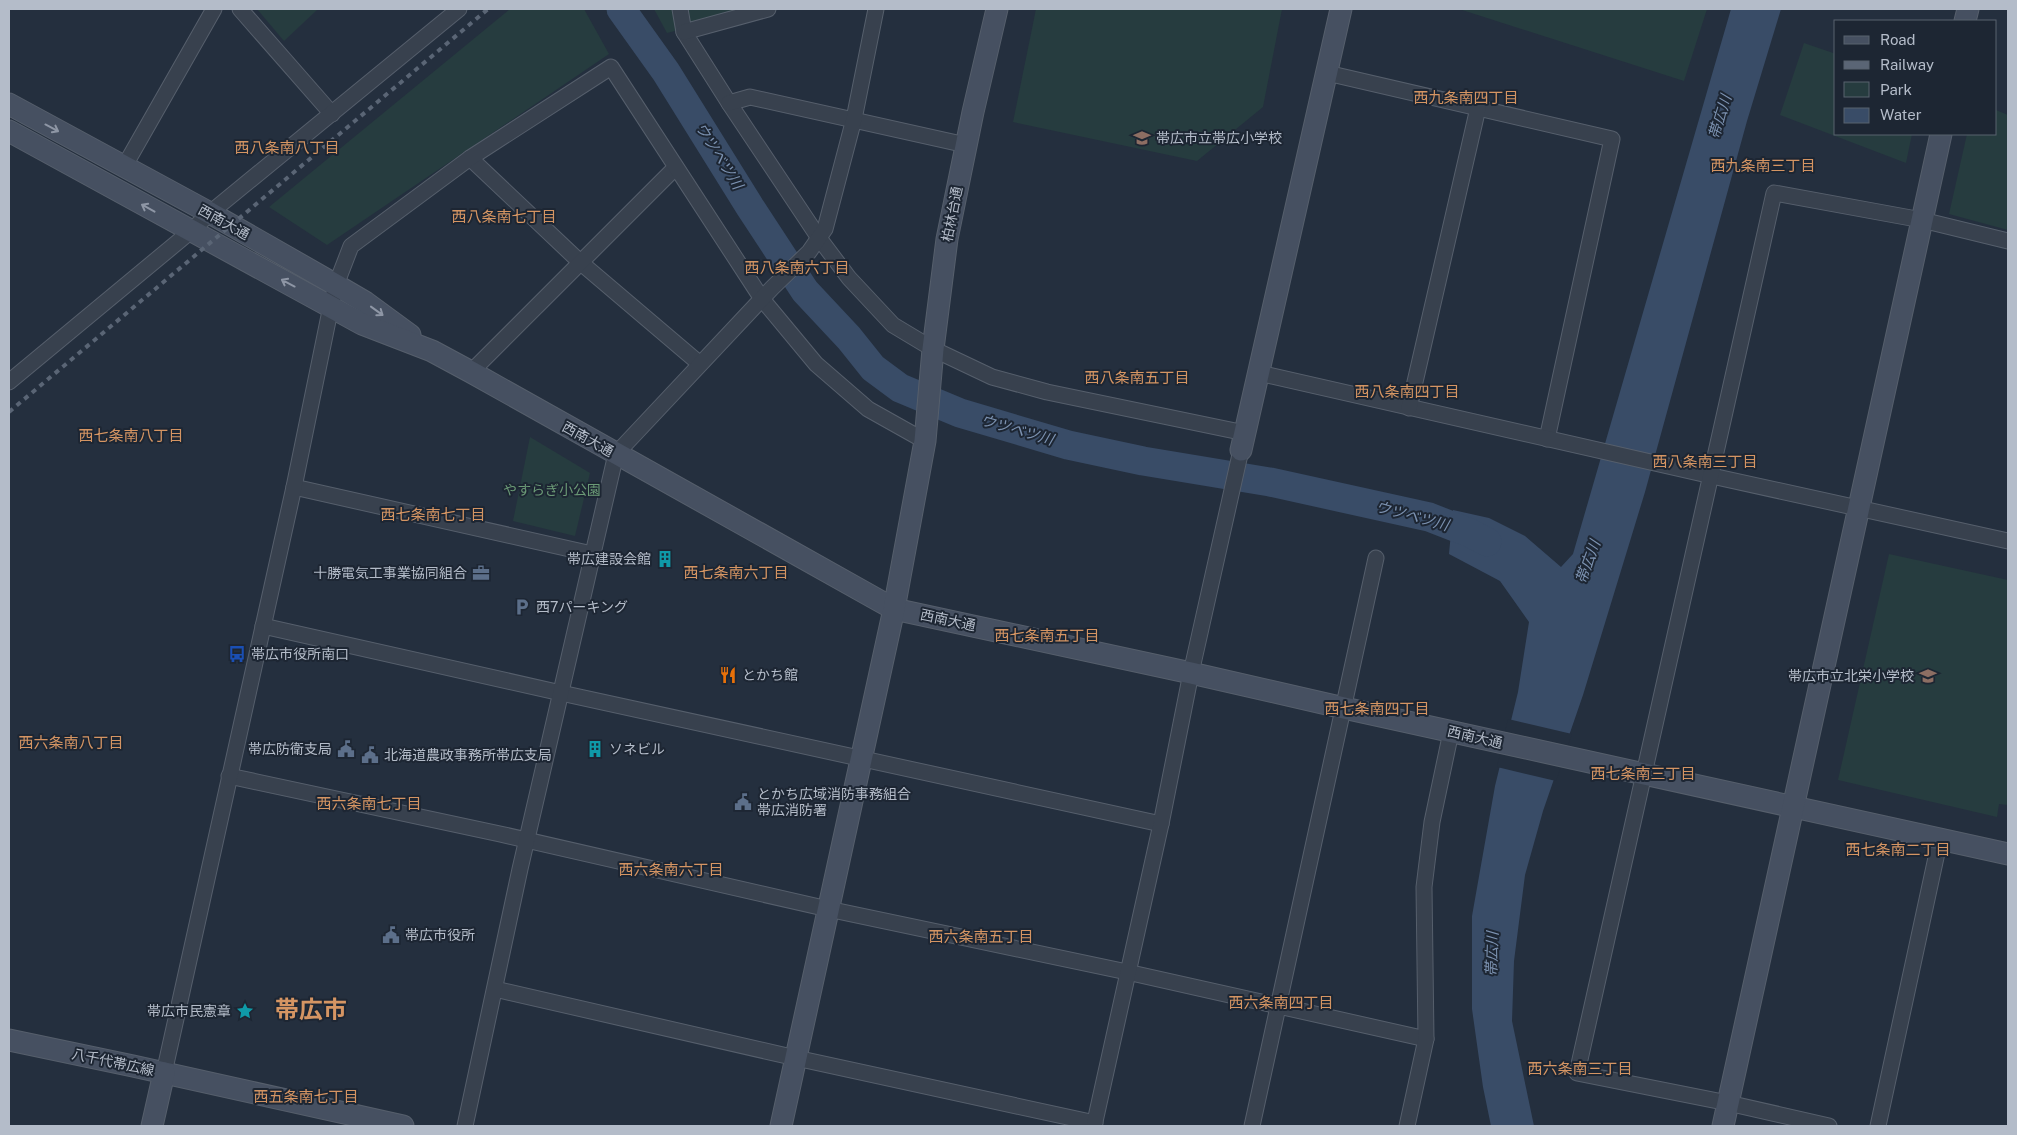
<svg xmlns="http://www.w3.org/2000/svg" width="2017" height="1135" viewBox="0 0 2017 1135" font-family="'Public Sans','Noto Sans JP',sans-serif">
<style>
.green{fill:#263c3f}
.water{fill:#394c67}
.pier{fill:#242f3e}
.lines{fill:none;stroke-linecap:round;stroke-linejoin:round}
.river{stroke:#394c67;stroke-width:29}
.street-casing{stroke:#565f6c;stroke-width:17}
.secondary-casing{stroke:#565f6c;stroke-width:23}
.street{stroke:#38414e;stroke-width:15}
.secondary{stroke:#465061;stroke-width:21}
.rail{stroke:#5a6575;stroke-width:4;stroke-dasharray:5 5;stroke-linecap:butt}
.oneway{stroke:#8e96a5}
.labels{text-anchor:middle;stroke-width:4;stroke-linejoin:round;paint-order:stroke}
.poi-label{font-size:14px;fill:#b4bcc9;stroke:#1d2633;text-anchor:start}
.street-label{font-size:14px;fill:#b4bcc9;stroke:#1d2633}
.park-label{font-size:14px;fill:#6b9a76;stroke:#1d2633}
.neighbourhood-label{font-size:15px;fill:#d59563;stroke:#1d2633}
.water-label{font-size:15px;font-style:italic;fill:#7c92b1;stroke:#1d2633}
.town-label{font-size:24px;font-weight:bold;fill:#d59563;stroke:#1d2633}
</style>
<rect width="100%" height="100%" fill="#242f3e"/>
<g class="green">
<path d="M257,9H318L284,41Z"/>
<path d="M510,9H584L609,54L327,245L269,207Z"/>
<path d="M654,9H757L667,33Z"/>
<path d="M1036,9H1282L1263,107L1197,161L1013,122Z"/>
<path d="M1459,9H1707L1684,81Z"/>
<path d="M1804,43L1836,54V134H1912L1906,163L1780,115Z"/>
<path d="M1996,110L2008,115V230L1949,214L1967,134H1996Z"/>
<path d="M530,437L590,473L575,536L513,521Z"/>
<path d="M1889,554L2008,580V805L1999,804L1997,817L1838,780Z"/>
</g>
<path class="water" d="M1731,9H1781L1747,121L1645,492L1583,695L1543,811L1525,875L1514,961L1512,1021L1534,1126H1491L1483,1087L1472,1009V916L1495,786L1518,692L1529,622L1500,581L1449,554L1453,510L1489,518L1525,536L1561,567L1573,554Z"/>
<path class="pier" d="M1508,719L1572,734L1556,781L1497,767Z"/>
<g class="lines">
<path class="river" d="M621,9L666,72L750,207L805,291L849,338L873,368L900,388L960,413L1068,445L1143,461L1270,482L1429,517L1470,533L1487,542"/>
<g class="street-casing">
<g id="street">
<path d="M240,9L332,114"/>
<path d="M680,9L684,32L729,103L819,238L849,278L893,325L933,349L992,377L1047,392L1245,433"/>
<path d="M684,32L768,9"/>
<path d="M1327,73L1612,139L1547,439"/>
<path d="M729,103L750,97L966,145"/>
<path d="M470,158L580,262L700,364"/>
<path d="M124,167L214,9"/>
<path d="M471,372L675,168"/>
<path d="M1259,373L1712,476L2008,541"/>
<path d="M9,382L191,231L210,213L459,9"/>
<path d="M1409,408L1478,108"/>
<path d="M294,487L592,554"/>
<path d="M263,626L561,693L1161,824"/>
<path d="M229,776L500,834L828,909L1127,972L1426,1039"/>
<path d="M495,989L796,1058L1095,1123"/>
<path d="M164,1073L294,487L331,306L336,285L351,246L470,158L611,67L762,299L816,364L868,409L925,441"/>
<path d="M465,1126L520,869L616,454L772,288L809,252L825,229L854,119L876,9"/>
<path d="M1094,1126L1161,824L1191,673L1241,450"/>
<path d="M1252,1126L1376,558"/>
<path d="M1407,1126L1426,1039L1424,887L1432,822L1451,732"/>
<path d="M1829,1126L1728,1103L1577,1073C1641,780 1709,487 1774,193L1922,220L2008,241"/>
<path d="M1878,1126L1940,839"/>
</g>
</g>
<g class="secondary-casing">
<g id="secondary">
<path d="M1965,21L1968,9"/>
<path d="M9,104L210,213L336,285L365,302L410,335"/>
<path d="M9,131L362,324L432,351L471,372L894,609L1191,673L1344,708L2008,854"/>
<path d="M1241,450L1341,9"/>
<path d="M9,1040L133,1066L403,1126"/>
<path d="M152,1126L164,1073"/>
<path d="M781,1126L894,609L925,441L933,349L947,239L973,112L997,9"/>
<path d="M1723,1126L1941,134"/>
</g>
</g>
<use href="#street" class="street"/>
<use href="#secondary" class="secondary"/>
<path class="rail" d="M9,412L488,9"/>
</g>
<defs><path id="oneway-shaft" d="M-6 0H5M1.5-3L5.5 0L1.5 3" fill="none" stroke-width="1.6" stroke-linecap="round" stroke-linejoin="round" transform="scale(1.25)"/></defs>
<g class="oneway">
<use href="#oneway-shaft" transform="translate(52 128) rotate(28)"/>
<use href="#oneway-shaft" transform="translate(148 208) rotate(-151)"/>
<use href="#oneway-shaft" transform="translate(288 283) rotate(-152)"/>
<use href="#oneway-shaft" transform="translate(377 311) rotate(36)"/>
</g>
<defs>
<g id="school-bare" transform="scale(1.35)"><path d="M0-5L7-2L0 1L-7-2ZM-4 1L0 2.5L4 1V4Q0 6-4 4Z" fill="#8d6e63" stroke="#1d2633" stroke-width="2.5" paint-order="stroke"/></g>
<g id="building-bare" transform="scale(1.35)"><path d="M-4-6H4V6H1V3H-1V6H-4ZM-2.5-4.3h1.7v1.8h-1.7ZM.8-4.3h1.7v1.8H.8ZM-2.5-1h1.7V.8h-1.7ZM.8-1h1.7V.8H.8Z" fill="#0f9aa8" stroke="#1d2633" stroke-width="2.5" paint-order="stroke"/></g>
<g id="office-bare" transform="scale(1.35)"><path d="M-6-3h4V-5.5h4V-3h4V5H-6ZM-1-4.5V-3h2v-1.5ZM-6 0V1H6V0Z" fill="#5c6f8a" stroke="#1d2633" stroke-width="2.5" paint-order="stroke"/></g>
<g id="parking-bare" transform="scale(1.35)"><path d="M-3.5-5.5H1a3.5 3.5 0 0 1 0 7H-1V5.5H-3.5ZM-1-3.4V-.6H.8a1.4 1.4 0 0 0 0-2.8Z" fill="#5c6f8a" stroke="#1d2633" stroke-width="2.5" paint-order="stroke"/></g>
<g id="bus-bare" transform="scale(1.35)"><path d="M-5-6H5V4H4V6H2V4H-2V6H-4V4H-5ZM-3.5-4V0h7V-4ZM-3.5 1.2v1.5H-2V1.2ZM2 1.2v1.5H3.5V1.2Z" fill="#1a4fb4" stroke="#1d2633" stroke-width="2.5" paint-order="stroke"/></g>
<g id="restaurant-bare" transform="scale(1.35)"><path d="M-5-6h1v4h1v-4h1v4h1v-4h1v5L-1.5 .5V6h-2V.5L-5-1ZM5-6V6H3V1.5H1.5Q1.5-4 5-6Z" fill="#e8710a" stroke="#1d2633" stroke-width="2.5" paint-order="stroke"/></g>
<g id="civic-bare" transform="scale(1.35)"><path d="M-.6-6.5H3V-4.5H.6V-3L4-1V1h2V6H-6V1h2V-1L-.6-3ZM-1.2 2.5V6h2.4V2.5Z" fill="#5c6f8a" stroke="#1d2633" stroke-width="2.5" paint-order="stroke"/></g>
<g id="sight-bare" transform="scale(1.35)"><path d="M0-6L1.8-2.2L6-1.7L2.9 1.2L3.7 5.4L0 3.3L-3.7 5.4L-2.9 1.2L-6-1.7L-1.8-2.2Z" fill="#0f9aa8" stroke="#1d2633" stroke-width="2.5" paint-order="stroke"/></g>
</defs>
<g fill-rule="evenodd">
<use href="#school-bare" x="1142" y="138"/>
<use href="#building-bare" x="665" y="559"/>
<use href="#office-bare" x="481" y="573"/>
<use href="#parking-bare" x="522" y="607"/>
<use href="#bus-bare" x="237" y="654"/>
<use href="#restaurant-bare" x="728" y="675"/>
<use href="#school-bare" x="1928" y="676"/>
<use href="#civic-bare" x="346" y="749"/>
<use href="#building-bare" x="595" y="749"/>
<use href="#civic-bare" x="370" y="755"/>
<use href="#civic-bare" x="743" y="802"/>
<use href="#civic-bare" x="391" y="935"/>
<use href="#sight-bare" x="245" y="1011"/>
</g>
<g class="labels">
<g class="poi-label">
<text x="1156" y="143">帯広市立帯広小学校</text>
<text x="651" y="564" text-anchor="end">帯広建設会館</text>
<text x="467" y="578" text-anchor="end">十勝電気工事業協同組合</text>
<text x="536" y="612">西7パーキング</text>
<text x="251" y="659">帯広市役所南口</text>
<text x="742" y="680">とかち館</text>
<text x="1914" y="681" text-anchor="end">帯広市立北栄小学校</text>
<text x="332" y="754" text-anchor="end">帯広防衛支局</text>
<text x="609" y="754">ソネビル</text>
<text x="384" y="760">北海道農政事務所帯広支局</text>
<text x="757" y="799">とかち広域消防事務組合<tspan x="757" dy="16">帯広消防署</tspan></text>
<text x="405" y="940">帯広市役所</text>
<text x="231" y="1016" text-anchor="end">帯広市民憲章</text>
</g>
<g class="street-label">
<text transform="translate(952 214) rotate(-79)" y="5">柏林台通</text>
<text transform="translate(224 222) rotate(29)" y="5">西南大通</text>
<text transform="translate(588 439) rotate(29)" y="5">西南大通</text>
<text transform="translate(948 620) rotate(12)" y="5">西南大通</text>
<text transform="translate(1475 737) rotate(13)" y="5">西南大通</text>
<text transform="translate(113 1062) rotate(12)" y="5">八千代帯広線</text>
</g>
<g class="park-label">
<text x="552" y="495">やすらぎ小公園</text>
</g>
<g class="neighbourhood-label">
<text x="1466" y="103">西九条南四丁目</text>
<text x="287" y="153">西八条南八丁目</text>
<text x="1763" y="171">西九条南三丁目</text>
<text x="504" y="222">西八条南七丁目</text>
<text x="797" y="273">西八条南六丁目</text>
<text x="1137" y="383">西八条南五丁目</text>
<text x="1407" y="397">西八条南四丁目</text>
<text x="131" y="441">西七条南八丁目</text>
<text x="1705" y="467">西八条南三丁目</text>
<text x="433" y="520">西七条南七丁目</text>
<text x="736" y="578">西七条南六丁目</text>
<text x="1047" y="641">西七条南五丁目</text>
<text x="1377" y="714">西七条南四丁目</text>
<text x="71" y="748">西六条南八丁目</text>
<text x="1643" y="779">西七条南三丁目</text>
<text x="369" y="809">西六条南七丁目</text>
<text x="1898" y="855">西七条南二丁目</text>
<text x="671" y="875">西六条南六丁目</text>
<text x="981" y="942">西六条南五丁目</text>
<text x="1281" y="1008">西六条南四丁目</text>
<text x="1580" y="1074">西六条南三丁目</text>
<text x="306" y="1102">西五条南七丁目</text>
</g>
<g class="water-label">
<text transform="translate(1720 117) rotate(-73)" y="5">帯広川</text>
<text transform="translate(719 156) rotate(58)" y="5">ウツベツ川</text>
<text transform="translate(1017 430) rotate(16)" y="5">ウツベツ川</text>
<text transform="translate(1412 516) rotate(15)" y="5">ウツベツ川</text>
<text transform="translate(1588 562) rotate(-70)" y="5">帯広川</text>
<text transform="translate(1492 954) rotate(-88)" y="5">帯広川</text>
</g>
<g class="town-label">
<text x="311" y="1018">帯広市</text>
</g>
</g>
<rect width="2017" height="1135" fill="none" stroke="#b4bcc9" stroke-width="20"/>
<rect x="1834" y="20" width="162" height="115" fill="#1d2633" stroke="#59626f"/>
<rect x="1844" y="36" width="25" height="8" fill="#465061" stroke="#59626f"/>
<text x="1880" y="45" font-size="15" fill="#b4bcc9">Road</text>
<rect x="1844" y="61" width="25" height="8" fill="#5a6575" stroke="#59626f"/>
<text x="1880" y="70" font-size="15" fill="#b4bcc9">Railway</text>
<rect x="1844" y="82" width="25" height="15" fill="#263c3f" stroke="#59626f"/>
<text x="1880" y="95" font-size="15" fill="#b4bcc9">Park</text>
<rect x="1844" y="108" width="25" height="15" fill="#394c67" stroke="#59626f"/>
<text x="1880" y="120" font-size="15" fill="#b4bcc9">Water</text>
</svg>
